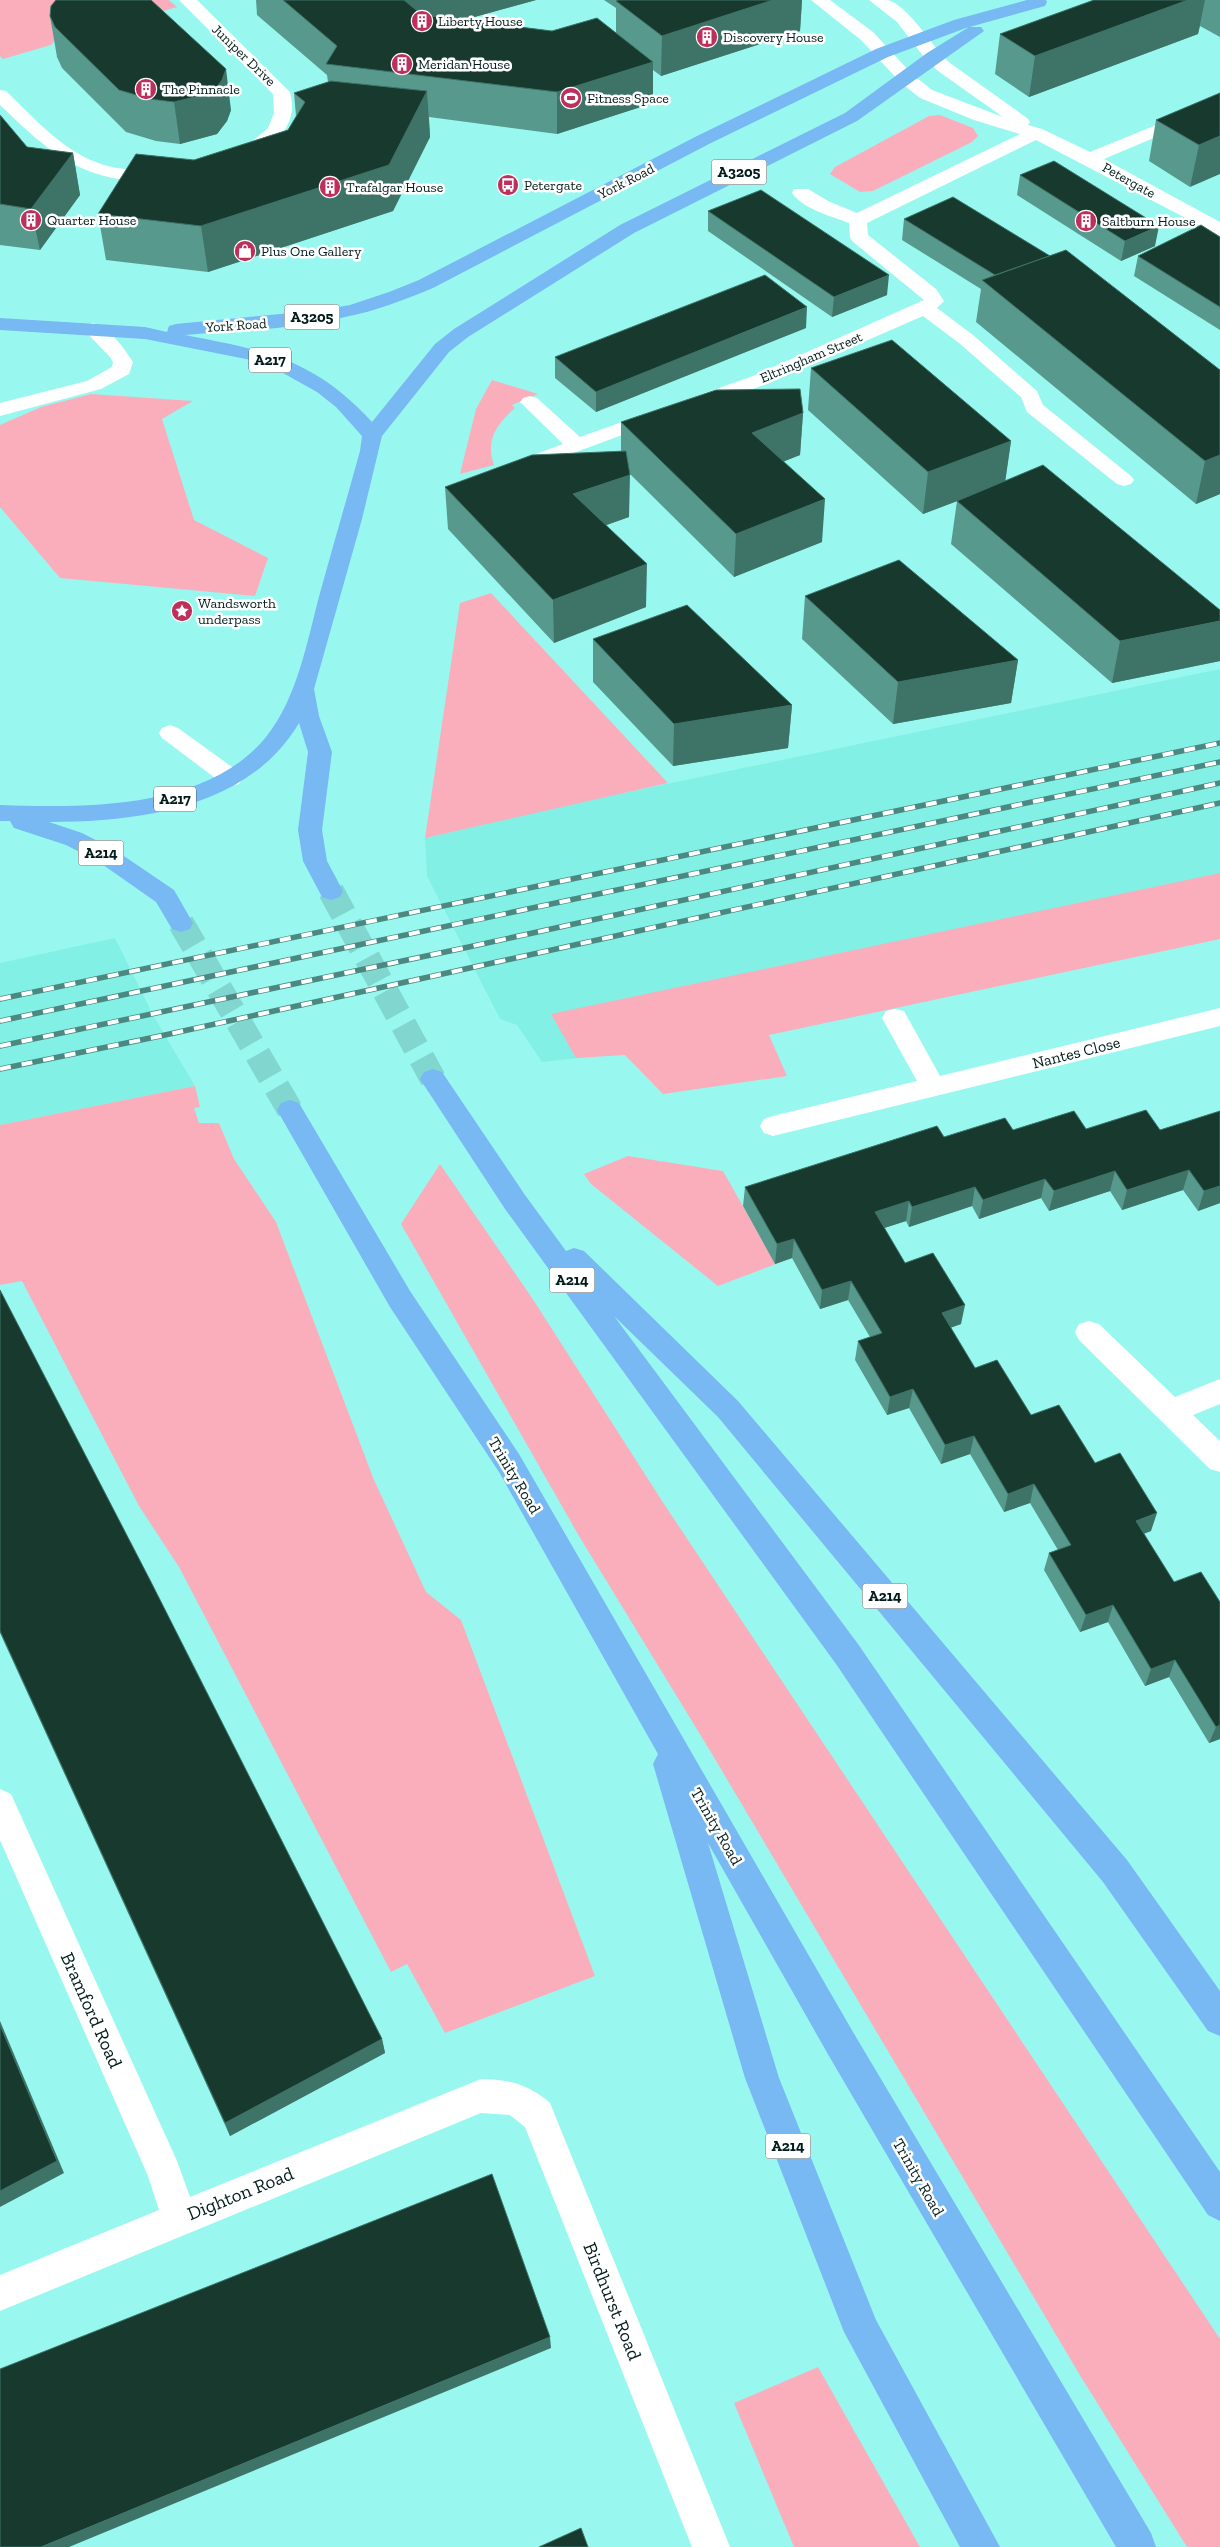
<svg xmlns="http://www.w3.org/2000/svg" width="1220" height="2547" viewBox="0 0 1220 2547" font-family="'Zilla Slab',serif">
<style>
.built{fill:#82f0e5}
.green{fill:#faaebc}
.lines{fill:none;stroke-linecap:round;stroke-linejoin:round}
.highway-tunnel{stroke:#81d7cf;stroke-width:26;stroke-dasharray:26 12;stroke-linecap:butt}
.minor{fill:#fff;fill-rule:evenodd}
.highway{fill:#78b8f3;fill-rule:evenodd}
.rail-casing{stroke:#4b8882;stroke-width:5.5}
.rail{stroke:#fff;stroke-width:4;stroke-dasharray:11;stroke-linecap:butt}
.wall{fill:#58998e}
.shaded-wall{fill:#3e7368}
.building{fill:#183a2e;stroke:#3e7368}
.labels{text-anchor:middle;stroke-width:5;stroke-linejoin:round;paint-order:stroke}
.far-poi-label{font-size:14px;fill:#001b19;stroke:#fff;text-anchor:start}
.far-street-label{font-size:14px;fill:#001b19;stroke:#fff}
.shield{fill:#fff;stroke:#4c5f5e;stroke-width:1}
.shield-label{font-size:15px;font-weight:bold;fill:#001b19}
.street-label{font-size:16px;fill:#001b19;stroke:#fff}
.near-street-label{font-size:19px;fill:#001b19;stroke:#fff}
</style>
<rect width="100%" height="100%" fill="#98f8ef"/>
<g class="built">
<path d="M1220,669V908L614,1054L542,1062L517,1025L500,1019L427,876L425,838L556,807Z"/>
<path d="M115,938L153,1015L195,1086L0,1125V963Z"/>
</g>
<g class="green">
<path d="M0,0H169L177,7L130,21L58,37L51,45L3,59L0,56Z"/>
<path d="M940,115L973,128L978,136L972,142L873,191L860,192L830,174L835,167L929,116Z"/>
<path d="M492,380L538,394L512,405L515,408C497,424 485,440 494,465L460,474L476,409Z"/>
<path d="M91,394L193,401L162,419L194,520L268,558L255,596L60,578L0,507V425L41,407Z"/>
<path d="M491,593L506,609L668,783L425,838L460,603Z"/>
<path d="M1220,873V939L769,1035L787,1076L663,1094L625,1055L576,1058L551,1014Z"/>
<path d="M195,1086L200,1107L194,1108L199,1123H219L234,1159L276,1222L374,1480L426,1592L461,1620L595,1976L445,2033L407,1964L391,1972L179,1567L139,1506L22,1281L0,1285V1125Z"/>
<path d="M628,1156L723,1171L775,1263L792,1258L718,1286L591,1184L584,1174Z"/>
<path d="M440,1164L534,1301L664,1504L1220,2339V2547H1187L1081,2377L712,1754L579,1536L401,1224Z"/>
<path d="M818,2367L920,2547H794L734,2403Z"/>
</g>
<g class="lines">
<g class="highway-tunnel">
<path d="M331,891L433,1079"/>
<path d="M181,923L290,1110"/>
</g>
<g class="minor">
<path d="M179,0H197L290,92C292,100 293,107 291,115C287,135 259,165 238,160L235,156L268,128L274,113L273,94Z"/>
<path d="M811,0H830L873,32L912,74L932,90L1003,117L938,71L927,61L897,22L869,0C874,0 883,0 888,0C910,7 932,47 950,63L1027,118L1030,122L1028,125L1042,129L1090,152L1220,99V110L1104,159L1220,222V236L1036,140L867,223L868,235L936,289L944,301L937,308L973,335L1037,391L1043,405L1131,476L1134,480L1131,484L1124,486L1117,484L1027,412L1021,397L959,343L923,316L767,384L695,409L688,407L685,403L688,399L753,376L924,300L852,241L850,237L849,223C831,216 803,209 792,193L794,189H808L828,201L857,213L1020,134L974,120L920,98L900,82L861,40Z"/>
<path d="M0,90L6,91C36,120 69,158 112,167C129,171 148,168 165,172L168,176L165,180C152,183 136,182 123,180C67,171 39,142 0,105Z"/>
<path d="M93,323C109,327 124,348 133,362L129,374L101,389L0,416V403L87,381L112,367L113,362L110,357L83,329L86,325Z"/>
<path d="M530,396L537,398L580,437L656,410L663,412L666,416L663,420L519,473L512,471L509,467L512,463L563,444L520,402L523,398Z"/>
<path d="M170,725L178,728L239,772L243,778L239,784L231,786L223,784L162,738L159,733L162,728Z"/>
<path d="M1220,1008V1026L773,1136L764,1133L760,1126L764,1119L773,1116L917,1081L882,1018L886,1011L895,1009L904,1011L940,1076Z"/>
<path d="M1089,1321L1099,1324L1175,1397L1220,1379V1404L1193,1415L1220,1441V1472L1210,1469L1079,1340L1075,1332L1079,1324Z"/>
<path d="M0,1789L11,1794L177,2161L190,2197L481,2079C508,2079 530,2085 550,2103L730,2547H692L525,2127L510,2115L481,2113L0,2311V2275L159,2210L148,2176L0,1840Z"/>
</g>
<g class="highway">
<path d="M1027,0H1046L1047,2L1045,6L966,28L888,57L709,144L433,288C404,300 376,311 345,317C293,329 239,331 185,335C266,351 313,358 372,422L435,344L454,329L620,225L845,113L927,53L969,27H981L984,31L857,121L634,233L468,337L449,352L382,436L362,519L314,689L319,716L332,752L322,830L327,861L343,891L340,897L331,900L322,897L303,861L298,830L308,752L299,723C249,808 139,822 49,822L82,833L115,850L174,890L193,923L190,929L181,932L172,929L156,902L99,862L66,845L14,828L10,821H0V805C84,808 207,810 266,737C298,697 307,641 320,593C333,546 347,498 360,451L362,436L336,407L317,392L274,368L251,360L145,339L0,330V318L145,327L167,332L169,326L176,324L322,310L350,305L389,292L419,280L697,136L876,49L954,20Z"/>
<path d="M433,1069L442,1072L525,1195L566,1251L574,1248L584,1251L738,1401L1127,1860L1220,1991V2036L1208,2031L1103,1882L718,1417L614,1316L858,1644L1220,2172V2221L1208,2215L836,1664L505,1209L420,1079L424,1072Z"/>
<path d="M290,1100L299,1103L410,1291L519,1454L853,2032L1151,2533L1156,2547H1116L829,2056L708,1843L779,2078L876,2320L1000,2547H960L844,2332L745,2078L653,1764L658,1754L499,1472L390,1307L281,1117L277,1110L281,1103Z"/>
</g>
<g class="rail-casing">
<g id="rail">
<path d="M0,999L1220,743"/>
<path d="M0,1021L1220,762"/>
<path d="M0,1046L464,948L1220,783"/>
<path d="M0,1069L165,1035L1220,803"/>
</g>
</g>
<use href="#rail" class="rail"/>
</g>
<g class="wall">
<path d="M256,0H536L463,20L552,31L616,33V8L604,0H802L800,31L661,76L653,70V103L557,134L429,117L430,137L393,211L208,272L106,260L98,214L194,160L288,130L296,116L294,93L328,82L327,75L257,15Z"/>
<path d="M1094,0H1220V37L1200,26L1198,34L1029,97L995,74L1000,34Z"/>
<path d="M50,16L231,110L227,121L217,134L180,144L156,141L126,132L62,68L57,57Z"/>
<path d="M1220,93L1190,187L1149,161L1156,120Z"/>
<path d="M0,115L27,147L73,153L80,195L40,250L0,245Z"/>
<path d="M1020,175L1155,246L1121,261L1017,195Z"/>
<path d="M708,211L887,295L832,317L708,231Z"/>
<path d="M904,219L1220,370V494L1196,504L976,322L981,289L902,240Z"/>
<path d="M1220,237V330L1134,276L1138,256Z"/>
<path d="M806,328L596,412L555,378V357Z"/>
<path d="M811,368L1011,441L1005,481L1220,661L1112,683L951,544L957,501L923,514L808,410Z"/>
<path d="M803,413L800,455L784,461L822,542L734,577L629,473V517L606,525L646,607L554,643L448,529L445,487L621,451V422Z"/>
<path d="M805,596L1018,660L1011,703L893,724L802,639Z"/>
<path d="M593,639L792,705L788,748L673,766L593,682Z"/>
<path d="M1220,1111V1203L1198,1211L1183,1190L1122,1210L1110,1191L1049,1211L1041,1198L979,1219L972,1206L909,1227L906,1221L884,1228L905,1263L961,1324L950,1328L975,1368L1031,1415L1095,1463L1151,1531L1144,1534L1174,1582L1220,1602V1739L1209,1743L1169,1677L1145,1686L1108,1622L1080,1632L1044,1570L1049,1553L1058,1550L1030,1503L1004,1512L970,1454L941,1464L909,1408L887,1415L855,1360L858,1341L870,1337L848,1300L820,1309L792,1258L775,1264L743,1206L745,1187L944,1137L1013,1130L1086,1129L1160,1130Z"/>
<path d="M0,1290L382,2039L385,2053L230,2136L0,1633Z"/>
</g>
<g class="shaded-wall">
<path d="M400,0H536L402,37Z"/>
<path d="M773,0H802L800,31L661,76L662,36Z"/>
<path d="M1188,0H1205L1198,34L1029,97L1035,56Z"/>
<path d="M653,62V103L557,134V92Z"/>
<path d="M226,69L231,110L227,121L217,134L180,144L174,102Z"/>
<path d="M427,91L430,137L393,211L208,272L201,226Z"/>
<path d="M1220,136V174L1190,187L1199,145Z"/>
<path d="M73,153L80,195L40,250L31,209Z"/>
<path d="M1159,226L1155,246L1121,261L1125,241Z"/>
<path d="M889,275L887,295L832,317L834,297Z"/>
<path d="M807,307L806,328L596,412V392Z"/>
<path d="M803,413L800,455L750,475L752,433Z"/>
<path d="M1011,441L1005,483L923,514L928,472Z"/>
<path d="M1220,455V494L1196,504L1205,461Z"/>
<path d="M630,475L629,517L573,537V494Z"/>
<path d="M825,499L822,542L734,577L736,534Z"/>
<path d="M647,564L646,607L554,643L553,600Z"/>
<path d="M1220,621V661L1112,683L1120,641Z"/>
<path d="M1018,660L1011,703L893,724L898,682Z"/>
<path d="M792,705L788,748L673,766L674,724Z"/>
<path d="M1189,1170L1183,1190L1122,1210L1127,1190Z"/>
<path d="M1115,1171L1110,1191L1049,1211L1054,1191Z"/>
<path d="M1045,1179L1041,1198L979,1219L983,1200Z"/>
<path d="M1220,1186V1203L1198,1211L1204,1191Z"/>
<path d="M975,1187L972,1206L909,1227L912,1207Z"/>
<path d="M909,1201L906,1221L872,1232L875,1212Z"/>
<path d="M794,1239L792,1258L775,1264L777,1244Z"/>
<path d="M851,1281L848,1300L820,1309L822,1290Z"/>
<path d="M965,1305L961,1324L938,1332L942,1313Z"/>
<path d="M913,1389L909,1408L887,1415L890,1397Z"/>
<path d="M974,1436L970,1454L941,1464L945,1445Z"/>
<path d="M1034,1484L1030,1503L1004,1512L1008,1494Z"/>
<path d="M1157,1513L1151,1531L1130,1538L1136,1521Z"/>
<path d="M1113,1605L1108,1622L1080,1632L1086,1615Z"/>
<path d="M1175,1660L1169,1677L1145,1686L1151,1669Z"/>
<path d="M1220,1725V1739L1209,1743L1216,1727Z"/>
<path d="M0,2021L64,2173L0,2207Z"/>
<path d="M382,2039L385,2053L230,2136L225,2123Z"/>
<path d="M550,2337L551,2348L69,2547H41Z"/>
</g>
<g class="building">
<path d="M56,0H151L226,69L222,80L212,93L174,102L150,99L119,90L55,27L50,16L51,6Z"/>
<path d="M283,0H404L422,15L552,31L597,18L653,62L557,92L326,64L337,46Z"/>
<path d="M618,0H773L662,36L616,1Z"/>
<path d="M1094,0H1188L1035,56L1000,34Z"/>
<path d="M331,81L427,91L389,165L201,226L98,214L136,154L194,160L288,130L305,102L294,93Z"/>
<path d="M1220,93V136L1199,145L1156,120Z"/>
<path d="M0,115L27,147L73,153L31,209L0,204Z"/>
<path d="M1054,161L1159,226L1125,241L1020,175Z"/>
<path d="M761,190L889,275L834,297L708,211Z"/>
<path d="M953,197L1050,256L995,275L904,219Z"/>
<path d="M1201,225L1220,237V307L1138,256Z"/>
<path d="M1066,250L1220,370V455L1205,461L982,280Z"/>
<path d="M765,275L807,307L596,392L555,357Z"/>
<path d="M892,340L1011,441L928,472L811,368Z"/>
<path d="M800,389L803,413L752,433L825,499L736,534L621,422L716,390Z"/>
<path d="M626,451L630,475L573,494L647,564L553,600L445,487L532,455Z"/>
<path d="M1043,465L1220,610V621L1120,641L957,501Z"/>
<path d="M899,560L1018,660L898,682L805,596Z"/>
<path d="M687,605L792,705L674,724L593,639Z"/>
<path d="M1146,1110L1160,1130L1220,1111V1186L1204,1191L1189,1170L1127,1190L1115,1171L1054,1191L1045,1179L983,1200L975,1187L912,1207L909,1201L875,1212L905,1263L933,1253L965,1305L942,1313L975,1368L997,1360L1031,1415L1059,1405L1095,1463L1120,1453L1157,1513L1136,1521L1174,1582L1201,1572L1220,1602V1725L1216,1727L1175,1660L1151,1669L1113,1605L1086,1615L1049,1553L1071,1545L1034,1484L1008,1494L974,1436L945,1445L913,1389L890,1397L858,1341L882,1333L851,1281L822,1290L794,1239L777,1244L745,1187L937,1126L944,1137L1005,1118L1013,1130L1074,1111L1086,1129Z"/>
<path d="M0,1290L150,1580L382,2039L225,2123L0,1631Z"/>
<path d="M0,2025L57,2161L0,2191Z"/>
<path d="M492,2174L550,2337L41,2547H0V2369Z"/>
<path d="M581,2528L588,2547H539Z"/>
</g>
<defs>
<g id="building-disc" transform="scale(1.125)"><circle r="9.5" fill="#be305c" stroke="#fff"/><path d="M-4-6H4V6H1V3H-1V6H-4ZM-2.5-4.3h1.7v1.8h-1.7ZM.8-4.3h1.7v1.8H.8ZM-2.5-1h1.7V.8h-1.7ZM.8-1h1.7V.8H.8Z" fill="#fff"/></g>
<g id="stadium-disc" transform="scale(1.125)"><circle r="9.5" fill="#be305c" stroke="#fff"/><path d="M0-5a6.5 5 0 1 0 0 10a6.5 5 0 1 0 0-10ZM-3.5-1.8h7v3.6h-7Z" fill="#fff"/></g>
<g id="bus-disc" transform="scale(1.125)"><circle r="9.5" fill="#be305c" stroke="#fff"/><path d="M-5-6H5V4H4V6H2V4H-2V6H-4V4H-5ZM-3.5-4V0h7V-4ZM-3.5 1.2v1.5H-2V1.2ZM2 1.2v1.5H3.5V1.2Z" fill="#fff"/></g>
<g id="shop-disc" transform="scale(1.125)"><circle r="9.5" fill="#be305c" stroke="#fff"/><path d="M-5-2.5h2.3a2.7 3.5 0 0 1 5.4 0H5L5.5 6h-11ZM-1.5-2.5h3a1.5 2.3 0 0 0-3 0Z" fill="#fff"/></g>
<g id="sight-disc" transform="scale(1.125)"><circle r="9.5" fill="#be305c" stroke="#fff"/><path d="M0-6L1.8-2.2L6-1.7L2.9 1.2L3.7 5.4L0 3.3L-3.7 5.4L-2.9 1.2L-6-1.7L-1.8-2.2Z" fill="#fff"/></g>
</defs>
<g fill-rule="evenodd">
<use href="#building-disc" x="422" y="21"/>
<use href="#building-disc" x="707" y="37"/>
<use href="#building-disc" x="402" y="64"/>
<use href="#building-disc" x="146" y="89"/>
<use href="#stadium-disc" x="571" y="98"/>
<use href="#bus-disc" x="508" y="185"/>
<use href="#building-disc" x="330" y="187"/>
<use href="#building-disc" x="31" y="220"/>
<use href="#building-disc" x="1086" y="221"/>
<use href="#shop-disc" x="245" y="251"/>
<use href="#sight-disc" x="182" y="611"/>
</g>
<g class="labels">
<g class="far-poi-label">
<text x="438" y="26">Liberty House</text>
<text x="723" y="42">Discovery House</text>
<text x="418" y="69">Meridan House</text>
<text x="162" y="94">The Pinnacle</text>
<text x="587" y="103">Fitness Space</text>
<text x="524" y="190">Petergate</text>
<text x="346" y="192">Trafalgar House</text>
<text x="47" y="225">Quarter House</text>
<text x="1102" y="226">Saltburn House</text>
<text x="261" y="256">Plus One Gallery</text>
<text x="198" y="608">Wandsworth<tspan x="198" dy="16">underpass</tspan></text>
</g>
<g class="far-street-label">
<text transform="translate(244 55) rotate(44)" y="5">Juniper Drive</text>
<text transform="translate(1129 180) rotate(29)" y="5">Petergate</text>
<text transform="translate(626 181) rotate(-27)" y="5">York Road</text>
<text transform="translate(236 325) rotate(-4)" y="5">York Road</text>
<text transform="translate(811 357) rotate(-23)" y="5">Eltringham Street</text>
</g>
<g class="shield">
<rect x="711.5" y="159.5" width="55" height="25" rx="4"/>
<rect x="284.5" y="304.5" width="55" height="25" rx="4"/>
<rect x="249" y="347.5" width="42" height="25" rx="4"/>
<rect x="154" y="786.5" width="42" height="25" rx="4"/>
<rect x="78.5" y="840.5" width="45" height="25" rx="4"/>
<rect x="549.5" y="1267.5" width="45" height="25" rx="4"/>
<rect x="862.5" y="1583.5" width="45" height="25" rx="4"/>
<rect x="765.5" y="2133.5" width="45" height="25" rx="4"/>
</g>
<g class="shield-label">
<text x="739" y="177">A3205</text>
<text x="312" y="322">A3205</text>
<text x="270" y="365">A217</text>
<text x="175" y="804">A217</text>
<text x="101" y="858">A214</text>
<text x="572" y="1285">A214</text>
<text x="885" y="1601">A214</text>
<text x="788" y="2151">A214</text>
</g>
<g class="street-label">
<text transform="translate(1076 1052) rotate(-14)" y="6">Nantes Close</text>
<text transform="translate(515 1475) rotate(59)" y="6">Trinity Road</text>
<text transform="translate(717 1826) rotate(60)" y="6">Trinity Road</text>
<text transform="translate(919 2177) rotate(60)" y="6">Trinity Road</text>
</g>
<g class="near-street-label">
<text transform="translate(92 2010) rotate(66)" y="7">Bramford Road</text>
<text transform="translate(240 2193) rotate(-22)" y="7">Dighton Road</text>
<text transform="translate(613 2301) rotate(68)" y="7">Birdhurst Road</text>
</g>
</g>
</svg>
